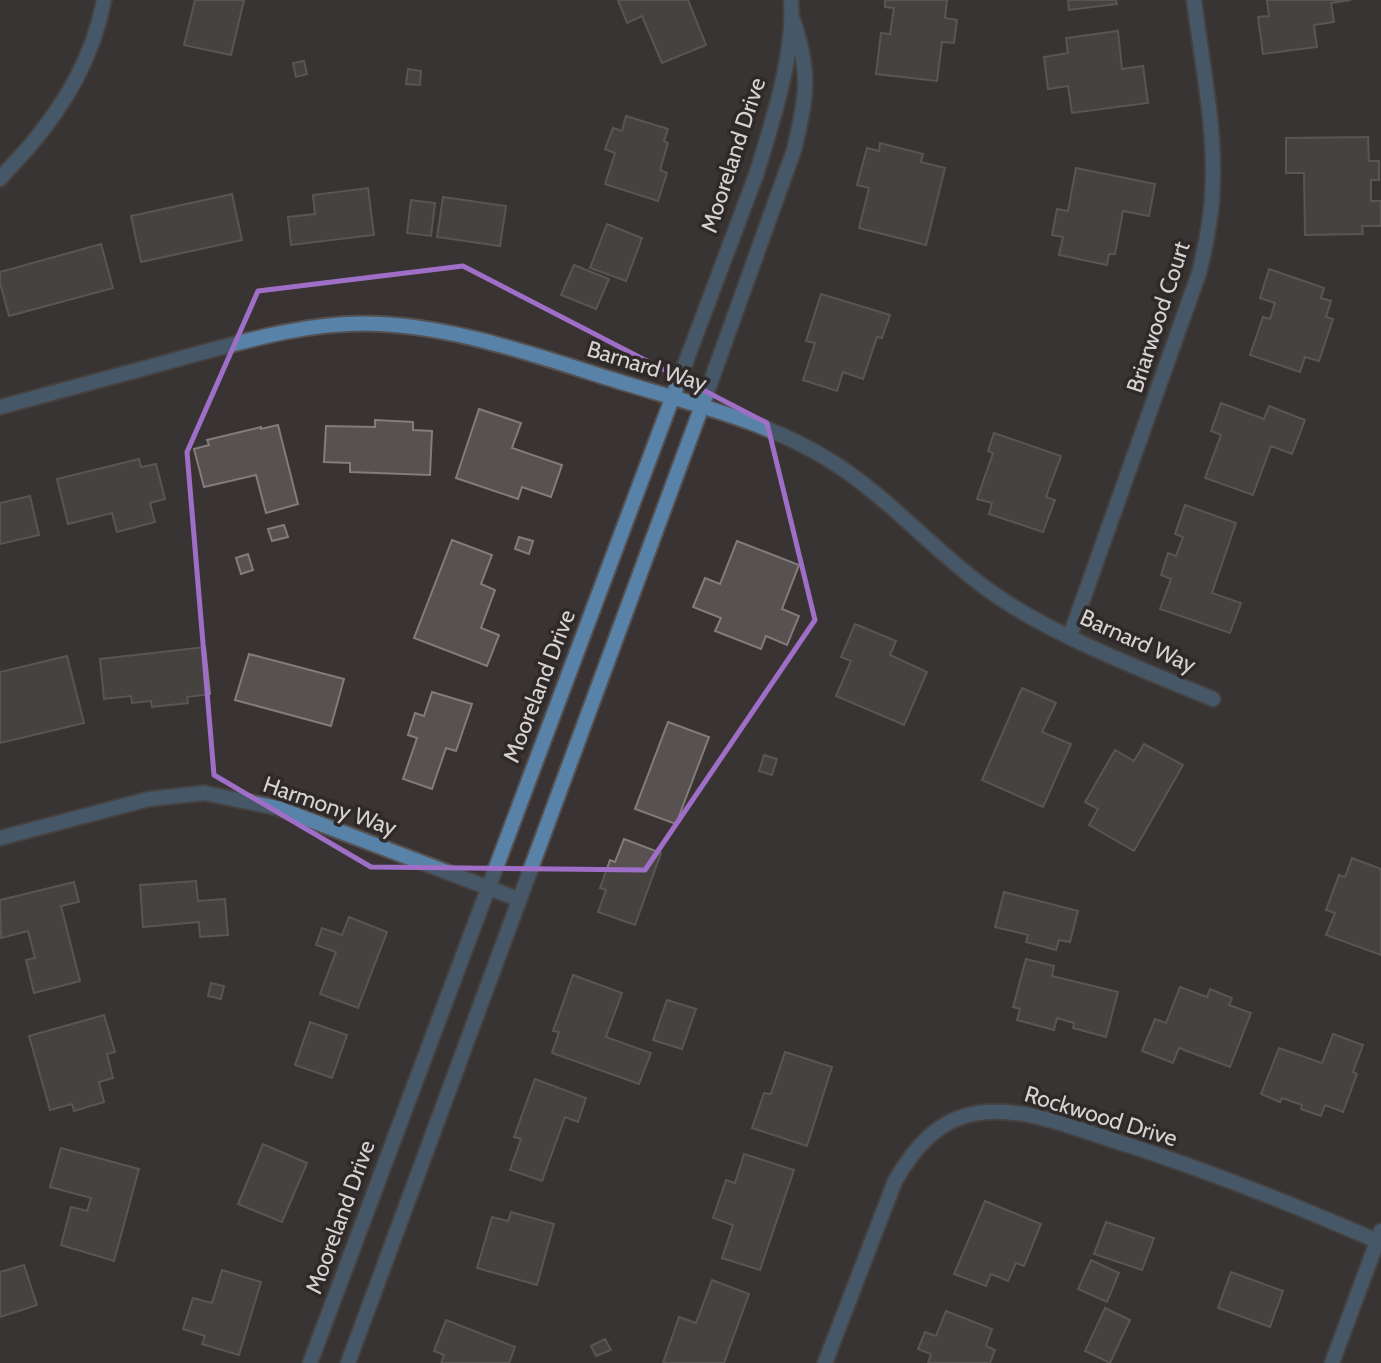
<svg xmlns="http://www.w3.org/2000/svg" width="1381" height="1363" viewBox="0 0 1381 1363" font-family="Cabin,sans-serif">
<style>
.building{fill:#575251;stroke:#827c7b;stroke-width:2}
.lines{fill:none;stroke-linecap:round;stroke-linejoin:round}
.street-casing{stroke:#555150;stroke-width:18}
.street{stroke:#5882a7;stroke-width:14}
.marked{fill:none;stroke:#9f6fc7;stroke-width:5;stroke-linejoin:round}
.labels{text-anchor:middle;stroke-width:7;stroke-linejoin:round;paint-order:stroke}
.street-label{font-size:23px;fill:#d6d3d3;stroke:#2f2a29}
</style>
<rect width="100%" height="100%" fill="#393433"/>
<g class="building">
<path d="M195,0H244L231,55L184,45Z"/>
<path d="M618,0H688L706,45L662,63L642,16L627,23Z"/>
<path d="M885,0H947L945,18L957,20L954,43L942,42L937,81L876,74L881,33L890,34L894,8L885,7Z"/>
<path d="M1068,0H1116L1117,4L1069,10Z"/>
<path d="M1267,0H1351L1331,3L1334,22L1314,25L1317,47L1263,54L1258,17L1269,16Z"/>
<path d="M1118,31L1122,69L1143,66L1148,103L1072,113L1068,86L1048,89L1044,57L1068,53L1066,38Z"/>
<path d="M304,61L307,74L296,77L293,63Z"/>
<path d="M408,69L421,71L420,85L406,84Z"/>
<path d="M626,116L668,129L664,141L668,143L660,170L667,173L658,201L605,184L615,153L605,149L613,128L622,131Z"/>
<path d="M1368,137L1369,161H1379V180H1371V201H1381V226H1362L1363,234L1305,235L1304,173H1286V138Z"/>
<path d="M880,143L923,154L921,162L945,168L926,245L859,228L869,188L857,185L867,148L879,151Z"/>
<path d="M1076,168L1155,184L1149,216L1123,211L1115,254H1109L1107,265L1059,255L1063,237L1052,235L1057,209L1068,211Z"/>
<path d="M368,188L374,235L291,245L288,217L315,214L313,195Z"/>
<path d="M232,194L242,240L141,262L131,216Z"/>
<path d="M443,197L506,206L500,246L437,237Z"/>
<path d="M411,200L435,203L431,236L407,233Z"/>
<path d="M607,224L642,238L626,281L590,268Z"/>
<path d="M101,244L113,288L9,316L0,283V272Z"/>
<path d="M574,265L609,279L596,309L561,295Z"/>
<path d="M1269,269L1324,288L1321,298L1331,301L1326,317L1333,319L1319,361L1305,357L1300,372L1250,355L1263,317L1270,319L1275,303L1260,298Z"/>
<path d="M821,294L890,315L882,338L877,337L863,379L843,372L837,391L803,380L815,343L806,341Z"/>
<path d="M1221,403L1264,419L1269,406L1305,420L1292,454L1271,446L1253,495L1205,478L1221,435L1211,431Z"/>
<path d="M479,409L521,423L512,448L562,465L551,497L522,487L518,499L456,478Z"/>
<path d="M375,420L413,422V430L432,431L430,475L350,472V463L324,462L326,426L375,427Z"/>
<path d="M278,425L298,504L266,513L256,475L204,487L194,449L209,445L207,440L261,427V429Z"/>
<path d="M994,433L1061,456L1046,497L1055,500L1043,532L989,514L992,503L977,499L993,453L988,451Z"/>
<path d="M139,459L141,467L156,464L165,499L150,503L155,522L117,532L112,513L68,524L57,479Z"/>
<path d="M30,496L39,535L0,544V503Z"/>
<path d="M1185,505L1236,523L1212,593L1241,603L1230,633L1160,609L1171,579L1161,575L1168,553L1176,556L1183,537L1175,534Z"/>
<path d="M284,525L288,537L272,541L268,529Z"/>
<path d="M519,537L533,541L529,554L515,549Z"/>
<path d="M452,540L492,555L481,584L495,590L481,628L499,635L487,666L414,638Z"/>
<path d="M737,541L799,565L782,609L799,616L787,645L766,636L761,649L715,631L721,618L693,607L705,578L720,584Z"/>
<path d="M248,554L253,570L241,574L236,558Z"/>
<path d="M855,624L896,641L890,655L927,672L904,725L836,696L851,661L841,657Z"/>
<path d="M205,647L210,694L187,697L188,703L152,707L151,701L132,703L131,696L104,699L100,659Z"/>
<path d="M249,654L344,679L331,726L235,700Z"/>
<path d="M67,656L84,723L0,743V672Z"/>
<path d="M1022,688L1056,703L1042,732L1071,744L1043,807L982,780Z"/>
<path d="M432,692L472,704L456,751L446,748L432,789L403,779L417,738L408,735L415,713L424,716Z"/>
<path d="M668,722L709,737L676,824L635,809Z"/>
<path d="M1144,744L1183,765L1134,851L1089,825L1098,809L1085,802L1115,750L1134,761Z"/>
<path d="M764,755L777,759L772,775L759,771Z"/>
<path d="M624,839L661,853L635,925L598,912L606,890L600,888L610,860L615,862Z"/>
<path d="M1352,858L1381,869V955L1326,935L1335,913L1326,910L1339,875L1345,877Z"/>
<path d="M196,881L198,901L225,899L228,935L200,937L199,922L143,927L140,885Z"/>
<path d="M74,882L79,902L61,906L80,981L34,993L26,960L35,958L28,931L1,938L0,900Z"/>
<path d="M1004,892L1078,911L1070,942L1059,940L1056,950L1026,942L1028,935L995,927Z"/>
<path d="M349,917L387,932L358,1008L320,994L336,952L316,945L322,928L342,935Z"/>
<path d="M1026,959L1054,966L1052,976L1118,992L1106,1037L1073,1028L1074,1023L1057,1018L1054,1030L1017,1020L1020,1009L1013,1007Z"/>
<path d="M573,975L622,993L606,1037L651,1053L639,1084L552,1053L559,1032L553,1031Z"/>
<path d="M211,983L224,986L221,999L208,996Z"/>
<path d="M1180,987L1207,997L1210,989L1232,998L1229,1005L1251,1013L1230,1067L1179,1048L1173,1063L1142,1051L1155,1019L1166,1023Z"/>
<path d="M667,1000L696,1009L682,1049L653,1040Z"/>
<path d="M104,1015L115,1052L107,1054L113,1078L99,1082L104,1102L74,1111L72,1104L50,1110L29,1036Z"/>
<path d="M310,1022L347,1035L332,1078L295,1065Z"/>
<path d="M1333,1034L1363,1045L1353,1072L1357,1074L1343,1112L1325,1105L1321,1116L1301,1109L1302,1105L1282,1098L1280,1102L1261,1094L1279,1048L1322,1063Z"/>
<path d="M785,1052L832,1067L807,1146L752,1128L764,1093L771,1094Z"/>
<path d="M535,1079L586,1098L578,1122L565,1117L542,1181L510,1170L521,1139L514,1137Z"/>
<path d="M263,1144L307,1163L282,1222L238,1204Z"/>
<path d="M61,1148L139,1169L114,1261L61,1245L71,1207L87,1211L91,1198L50,1187Z"/>
<path d="M744,1154L794,1170L760,1270L722,1258L733,1225L713,1218L726,1180L735,1183Z"/>
<path d="M985,1201L1041,1224L1024,1266L1016,1263L1008,1281L991,1274L986,1286L954,1274Z"/>
<path d="M511,1212L554,1224L537,1285L477,1268L492,1217L508,1221Z"/>
<path d="M1106,1222L1154,1238L1142,1270L1094,1254Z"/>
<path d="M1091,1260L1119,1273L1107,1302L1078,1289Z"/>
<path d="M24,1265L37,1305L0,1317V1272Z"/>
<path d="M222,1270L261,1282L239,1355L202,1344L205,1336L183,1329L193,1298L212,1303Z"/>
<path d="M1231,1272L1283,1291L1270,1327L1218,1308Z"/>
<path d="M712,1280L749,1294L724,1363H663L679,1317L696,1323Z"/>
<path d="M1105,1308L1130,1320L1110,1363L1085,1351Z"/>
<path d="M946,1311L992,1329L986,1346L995,1350L990,1363H928L931,1354L918,1349L925,1332L936,1336Z"/>
<path d="M446,1320L515,1347L509,1363H441L444,1355L434,1351Z"/>
<path d="M605,1339L611,1350L596,1356L591,1346Z"/>
</g>
<g class="lines">
<g class="street-casing">
<g id="street">
<path d="M0,179C9,168 19,158 29,147C66,103 93,57 104,0"/>
<path d="M0,407C53,393 107,378 160,364C231,345 306,320 380,324C463,328 545,359 624,383C696,405 770,422 834,463C890,499 933,550 987,589C1050,635 1141,669 1213,699"/>
<path d="M1070,636L1199,273C1205,249 1210,225 1212,199C1217,133 1202,65 1194,0"/>
<path d="M0,838L149,799L204,793L278,808L518,899"/>
<path d="M310,1363L756,175C772,123 795,54 791,0"/>
<path d="M348,1363L702,406L794,150C807,96 811,73 793,20"/>
<path d="M825,1363L895,1181C914,1148 938,1119 978,1113C1021,1107 1063,1124 1103,1137C1196,1166 1288,1202 1377,1241"/>
<path d="M1332,1363L1381,1231"/>
</g>
</g>
<use href="#street" class="street"/>
</g>
<path d="M0 0H1381V1363H0ZM463,266L767,423L815,620L645,870L371,867L214,775L187,452L258,291Z" fill="#393433" fill-opacity=".55" fill-rule="evenodd"/>
<path class="marked" d="M463,266L767,423L815,620L645,870L371,867L214,775L187,452L258,291Z"/>
<g class="labels">
<g class="street-label">
<text transform="translate(733 155) rotate(-72)" y="8">Mooreland Drive</text>
<text transform="translate(1158 317) rotate(-72)" y="8">Briarwood Court</text>
<text transform="translate(647 366) rotate(17)" y="8">Barnard Way</text>
<text transform="translate(1138 641) rotate(24)" y="8">Barnard Way</text>
<text transform="translate(539 686) rotate(-69)" y="8">Mooreland Drive</text>
<text transform="translate(330 806) rotate(19)" y="8">Harmony Way</text>
<text transform="translate(1101 1116) rotate(17)" y="8">Rockwood Drive</text>
<text transform="translate(340 1217) rotate(-70)" y="8">Mooreland Drive</text>
</g>
</g>
</svg>
